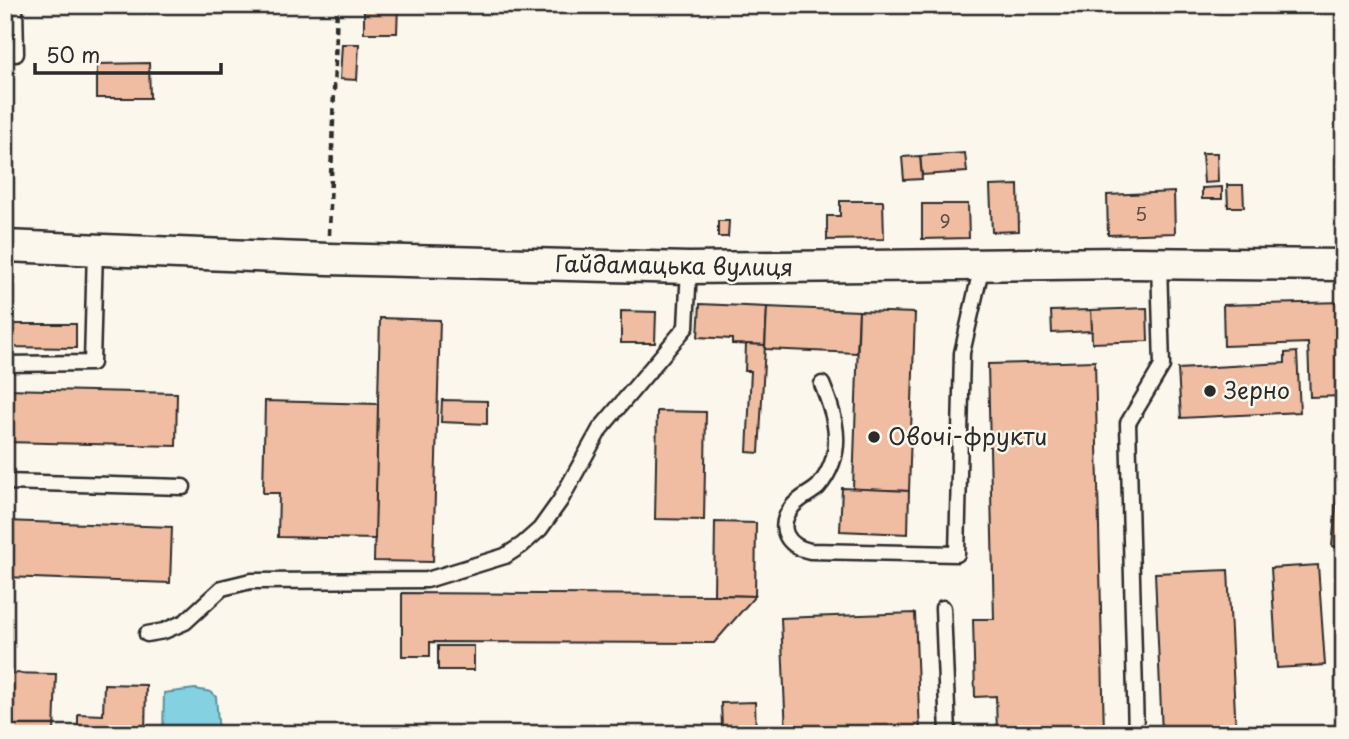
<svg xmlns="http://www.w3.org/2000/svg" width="1349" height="739" viewBox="0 0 1349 739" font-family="'Playpen Sans',sans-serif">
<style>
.water{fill:#83d1e1;stroke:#608f98;stroke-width:2}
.building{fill:#f0bda2;stroke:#2b2b2b;stroke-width:2}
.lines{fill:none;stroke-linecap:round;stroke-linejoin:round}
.service-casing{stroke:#2b2b2b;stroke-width:19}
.minor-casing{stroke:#2b2b2b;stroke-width:35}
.path{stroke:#2b2b2b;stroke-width:4.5;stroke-dasharray:7 5;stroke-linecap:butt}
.service{stroke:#fbf7ec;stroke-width:14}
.minor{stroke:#fbf7ec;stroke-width:30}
.poi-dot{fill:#2b2b2b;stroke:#fbf7ec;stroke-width:2.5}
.labels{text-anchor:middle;stroke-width:5;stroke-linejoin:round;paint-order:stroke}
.number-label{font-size:19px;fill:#5c5049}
.street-label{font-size:23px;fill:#2b2b2b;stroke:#fbf7ec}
.poi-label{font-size:23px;fill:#2b2b2b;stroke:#fbf7ec;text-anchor:start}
</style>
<rect width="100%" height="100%" fill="#fbf7ec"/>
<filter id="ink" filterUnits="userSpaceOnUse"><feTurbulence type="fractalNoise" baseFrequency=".0143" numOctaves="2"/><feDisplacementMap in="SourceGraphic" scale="14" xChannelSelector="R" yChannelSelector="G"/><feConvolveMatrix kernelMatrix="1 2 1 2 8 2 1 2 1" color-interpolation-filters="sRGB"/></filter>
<g filter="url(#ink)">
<path class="water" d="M195,689L211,692L216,697L219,733L163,734L164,693Z"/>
<g class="building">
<path d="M364,5H398L397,33H364Z"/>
<path d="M342,44H359L357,80L340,79Z"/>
<path d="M149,63L150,98H97V64Z"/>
<path d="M965,153L967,172L922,175L920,156Z"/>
<path d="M1202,153H1217L1218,182L1204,183Z"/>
<path d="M920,156L922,179L904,180L902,157Z"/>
<path d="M1337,180H1344V199H1338Z"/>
<path d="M1018,185L1019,231L992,232L990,186Z"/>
<path d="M1227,185H1243L1244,207H1228Z"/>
<path d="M1222,187V199H1202V188Z"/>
<path d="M1174,192L1175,233L1108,235L1107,195Z"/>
<path d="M840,201H883L884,239L827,240V216H840Z"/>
<path d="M922,204H968L969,238L922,239Z"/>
<path d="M718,221H729L728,237H718Z"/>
<path d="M1344,302V396L1310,397L1308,343L1224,346L1223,305Z"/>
<path d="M700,304L767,307L765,345L732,344V339L698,337Z"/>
<path d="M767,307L859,311L857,353L765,349Z"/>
<path d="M1147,308L1148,341L1092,343L1091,310Z"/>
<path d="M1091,310L1092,331L1052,333L1051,311Z"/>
<path d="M621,311L656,312L655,343H621Z"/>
<path d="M859,311L915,313L909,491L853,489Z"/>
<path d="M380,318L440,320L433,562L374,561Z"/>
<path d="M5,324H76V348L5,347Z"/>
<path d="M746,344L765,345L759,453L747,452L751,371H745Z"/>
<path d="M1297,352L1300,412L1181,418L1178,369L1285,363V353Z"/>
<path d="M1095,361L1104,734H997L996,696L975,697L973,619H994L988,364Z"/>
<path d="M5,389L177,393L176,446L5,442Z"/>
<path d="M442,400L487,401V424L441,422Z"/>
<path d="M265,401L378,404L375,539L278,537L279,493H263Z"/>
<path d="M657,411L706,412L704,520L655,519Z"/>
<path d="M842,488L909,491L908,534L840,531Z"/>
<path d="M1337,496H1344V548L1332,546Z"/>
<path d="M5,521L172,527L170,583L5,577Z"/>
<path d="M715,522L756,523L755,596L714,595Z"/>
<path d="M1318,565L1325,665L1277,668L1271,568Z"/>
<path d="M1228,570L1236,734H1162L1155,573Z"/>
<path d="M402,593L714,595L755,596L714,643L430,642V656H402Z"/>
<path d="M915,613L920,734H786L781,618Z"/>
<rect x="438" y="646" width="36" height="24"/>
<path d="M5,673L56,674L54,734H5Z"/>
<path d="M104,684L146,685L145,734H78V714L103,715Z"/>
<path d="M755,702L756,734H638V730L722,727L721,703Z"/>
</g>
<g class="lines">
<g class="service-casing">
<g id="service">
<path d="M15,5L16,54"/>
<path d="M5,364L92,363L95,248"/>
<path d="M822,384C832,408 842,437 832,463C829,471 824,480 818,487C810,494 799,498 792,507C776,528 787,546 810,551L957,554L962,353L982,265"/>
<path d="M5,482L183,487"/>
<path d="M943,608L948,734"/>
<path d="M147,634L164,631L185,622L222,588L251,581L427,580L505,556L522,545L540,529L560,501L600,429L686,327L689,268"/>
<path d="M1136,734L1128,423L1162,366L1159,263"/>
</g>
</g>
<g class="minor-casing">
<path id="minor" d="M5,246L328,259L689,268L1129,263L1344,265"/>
</g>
<path class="path" d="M329,235L337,5"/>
<use href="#service" class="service"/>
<use href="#minor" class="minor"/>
</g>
</g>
<g class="poi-dot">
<circle cx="1210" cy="391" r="7"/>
<circle cx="874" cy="437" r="7"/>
</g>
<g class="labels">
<g class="number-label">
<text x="1141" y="221">5</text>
<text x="945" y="228">9</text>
</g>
<g class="street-label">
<text transform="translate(674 266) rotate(1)" y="8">Гайдамацька вулиця</text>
</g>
<g class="poi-label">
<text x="1224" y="399">Зерно</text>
<text x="888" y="445">Овочі-фрукти</text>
</g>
</g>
<rect width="1349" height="739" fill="none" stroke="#fbf7ec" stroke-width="28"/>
<rect x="14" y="14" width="1321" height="711" fill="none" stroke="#2b2b2b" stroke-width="2.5" filter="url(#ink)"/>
<path d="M35 63v10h186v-10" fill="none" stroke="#2b2b2b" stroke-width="3.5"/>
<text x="46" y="63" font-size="21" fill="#2b2b2b" stroke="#fbf7ec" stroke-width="5" paint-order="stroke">50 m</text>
</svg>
